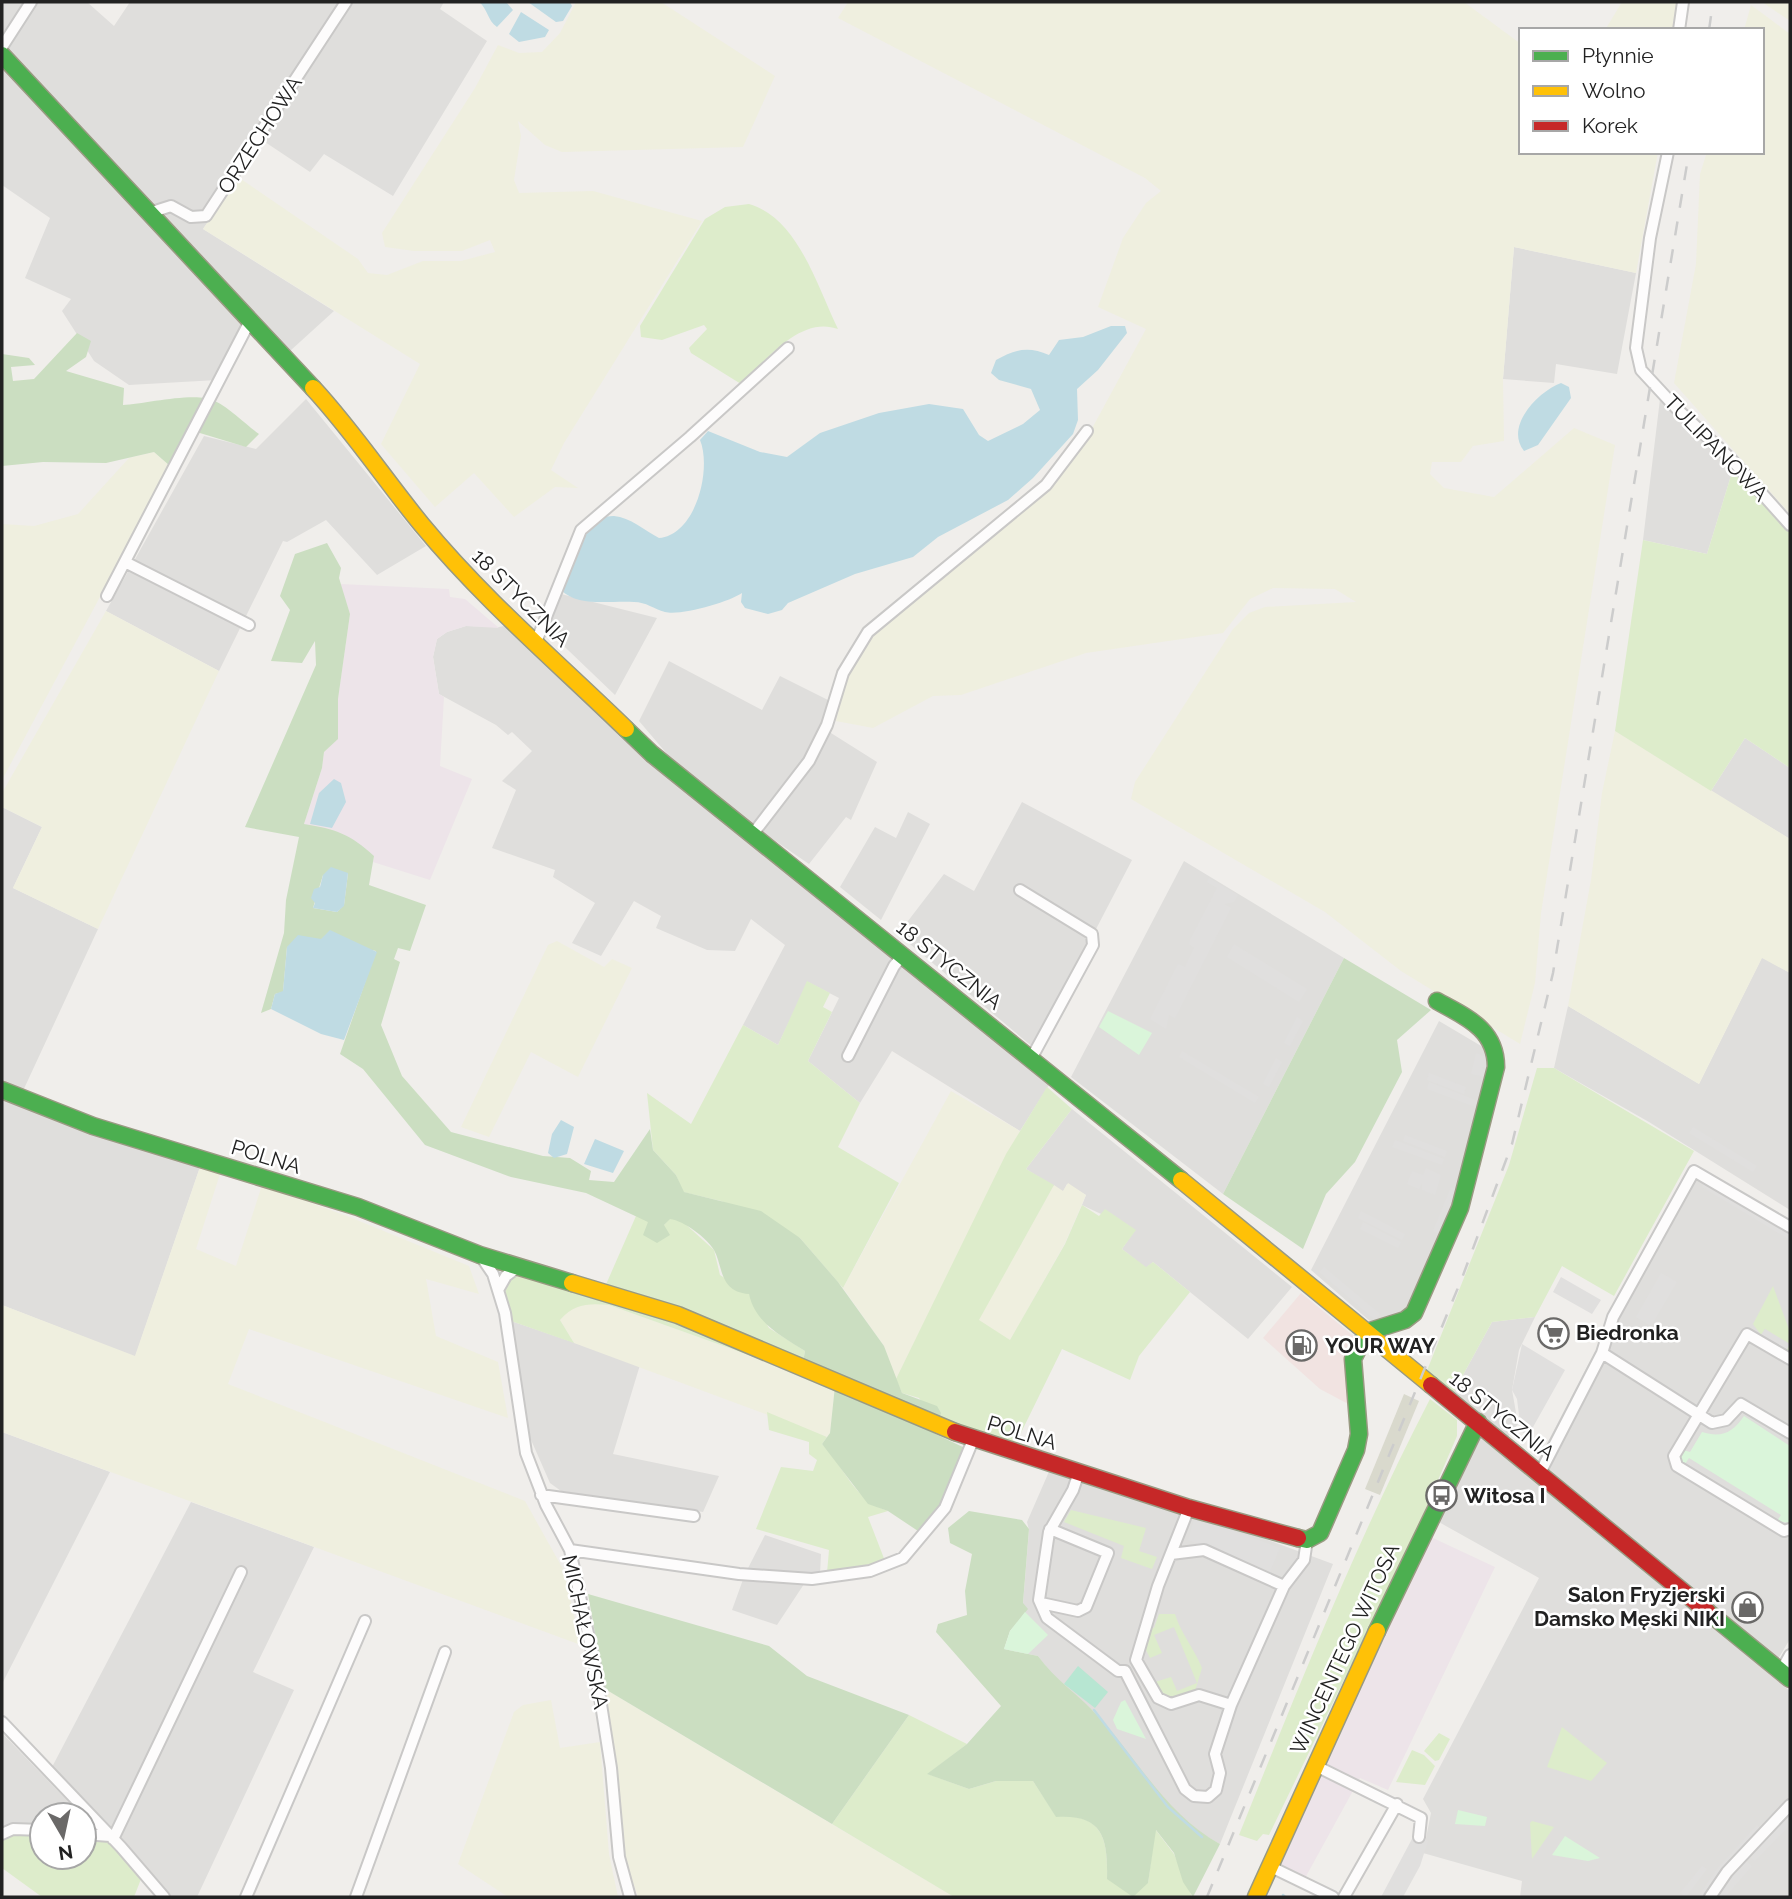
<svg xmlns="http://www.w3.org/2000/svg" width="1792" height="1899" viewBox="0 0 1792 1899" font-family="Raleway,sans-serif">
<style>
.residential{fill:#dfdedc}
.commercial{fill:#f1e3e1}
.industrial{fill:#ede4e9}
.construction{fill:#d9d9cd}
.farmland{fill:#efefdf}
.grass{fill:#ddeccb}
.forest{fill:#cbdec1;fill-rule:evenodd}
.park{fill:#daf5da}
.pitch{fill:#b7e6d2}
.parking{fill:#e0dfde}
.water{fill:#bfdbe3}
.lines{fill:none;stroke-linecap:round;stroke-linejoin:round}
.stream{stroke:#bfdbe3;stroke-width:2.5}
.street-casing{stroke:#c9c8c7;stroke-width:14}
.fast-casing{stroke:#999a82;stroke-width:19}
.slow-casing{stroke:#999a82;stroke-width:19}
.jam-casing{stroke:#999a82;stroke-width:19}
.street{stroke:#fdfcfc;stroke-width:10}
.fast{stroke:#4caf50;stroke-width:16}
.slow{stroke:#ffc107;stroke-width:16}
.jam{stroke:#c62828;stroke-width:16}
.rail{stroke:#ccc;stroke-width:2.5;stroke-dasharray:14 14;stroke-linecap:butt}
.labels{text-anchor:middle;stroke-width:5;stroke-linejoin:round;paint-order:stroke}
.street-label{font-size:21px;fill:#222;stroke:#fff}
.poi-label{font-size:21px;font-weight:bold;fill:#222;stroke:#fff;text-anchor:start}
</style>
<rect width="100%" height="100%" fill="#f0eeeb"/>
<!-- residential -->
<path class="residential" d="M2,2H87L114,26L130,2H444L440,9L487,41L393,196L324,154L310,172L265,142L203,229L334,311L279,361L245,328L217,380L129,385L94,361L62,311L71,299L25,278L50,218L2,185Z
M1514,247L1636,273L1617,374L1556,364L1554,383L1503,379Z
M306,399L426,546L377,575L326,520L287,542L283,541L219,671L106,611L204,436L256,449Z
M1660,399L1733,469L1707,554L1643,540Z
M557,593L657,618L615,695L545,628Z
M513,624L604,715L1052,1080L1020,1131L892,1051L860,1103L808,1061L839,998L808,982L778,1045L743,1025L785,945L751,919L735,951L707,950L656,928L661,916L634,901L601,956L572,943L595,903L553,877L555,870L492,848L516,790L502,781L532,751L512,732L508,735L496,725L439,694L433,657L437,639L447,632L466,626L499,627Z
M669,661L762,710L780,676L832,702L823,728L877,762L851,820L846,817L809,864L755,827L668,755L639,721Z
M1745,738L1790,768V839L1711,791Z
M1022,802L1132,860L1034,1048L898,934L944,874L974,891Z
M2,807L42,827L13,888L98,929L22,1093L2,1085Z
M908,812L930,824L881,920L840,887L875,827L896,838Z
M1184,861L1344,958L1223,1194L1071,1077Z
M1762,957L1790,973V1210L1649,1122L1554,1068L1568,1006L1699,1084Z
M1439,1021L1488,1050L1491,1059L1458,1191L1408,1307L1392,1317L1371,1322L1311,1270Z
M2,1098L200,1167L135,1357L2,1305Z
M1072,1109L1292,1287L1248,1339L1153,1262L1146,1268L1122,1249L1135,1230L1082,1205L1086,1195L1067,1184L1063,1192L1026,1169Z
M1693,1164L1790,1221V1639L1769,1674L1790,1691V1897H1520L1522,1881L1423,1853L1431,1813L1423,1799L1539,1578L1437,1521L1480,1438L1530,1476Z
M1535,1317L1519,1350L1512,1390L1518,1424L1508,1437L1451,1397L1492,1322Z
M511,1321L640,1365L613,1454L719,1476L703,1512L561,1491L550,1483L528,1433Z
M2,1432L110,1472L2,1684Z
M1051,1467L1187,1510L1333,1564L1220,1844L1204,1835L1169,1806L1098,1715L1051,1674L1038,1656L1004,1649L1023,1604L1029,1530L1027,1522Z
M191,1502L314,1547L253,1672L294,1690L197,1897H169L51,1769Z
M765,1535L821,1554L820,1574L810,1575L777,1625L732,1610L745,1574Z
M2,1733L81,1815H42V1827L21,1824L2,1827Z"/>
<!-- commercial -->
<path class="commercial" d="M1301,1293L1356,1338L1352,1406L1320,1389L1263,1338Z"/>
<!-- industrial -->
<path class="industrial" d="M340,584L449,589L450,597L465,599L499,628L466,626L447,632L437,639L433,657L439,694L444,697L440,766L472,779L430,880L373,862L374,856L304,824L322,768L324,752L338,738V699L350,614Z
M1433,1538L1495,1567L1388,1790L1360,1778L1304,1880L1277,1866L1426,1540Z"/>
<!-- construction -->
<path class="construction" d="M1404,1394L1419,1401L1380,1495L1365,1489Z"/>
<!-- farmland -->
<path class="farmland" d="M576,2H661L775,76L743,147L562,152L545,145L518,121L521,136L514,180L519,193L593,191L702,221L564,443L551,470L578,488L555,487L514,517L474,473L435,507L381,444L420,364L203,229L238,177L358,259L368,273L387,275L423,261H461L495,252L490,240L462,251H414L385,247L382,233L475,88L498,45L519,53L542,52L560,33Z
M848,2H1464L1521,44V152H1658L1636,273L1514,247L1503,379L1504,441L1473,446L1461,462H1432L1430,474L1444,488L1494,497L1574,428L1615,445L1541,913L1535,983L1520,1044L1401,971L1325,912L1131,799L1135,782L1233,629L1249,613L1265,607L1356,602L1335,589L1273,588L1250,599L1223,633L1086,653L961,695L933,696L873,728L836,721L845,681L870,638L1083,445L1146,329L1098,307L1123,238L1146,203L1161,191L1145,178L838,18Z
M1622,2H1677L1674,30H1605Z
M1762,2H1790V21Z
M1751,5L1790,34V514L1674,383L1696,264L1700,174L1707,152H1762V30H1744Z
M154,452L170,466L2,780V524L34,526L78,514L129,458Z
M106,611L219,671L98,929L13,888L42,827L2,807V793Z
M1615,731L1790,839V973L1762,958L1699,1084L1568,1006L1591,880L1602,793Z
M557,941L604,967L612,959L632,968L578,1077L531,1052L489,1137L461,1127L548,945Z
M951,1091L1020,1131L896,1379L884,1346L843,1288Z
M200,1167L220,1174L196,1249L236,1266L262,1185L352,1218L469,1266L479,1294L426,1279L436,1336L498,1362L508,1418L249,1329L228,1384L525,1501L563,1569L581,1645L2,1432V1305L135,1356Z
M1068,1183L1086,1195L1065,1243L1010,1341L978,1320L1054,1185L1063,1191Z
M588,1303L609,1305L835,1386L830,1433L827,1437L574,1343L560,1320L568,1310Z
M605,1689L954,1897H638L625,1858Z
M551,1700L560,1748L600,1742L609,1854L618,1897H508L458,1864L514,1712L523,1705Z"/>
<!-- grass -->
<path class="grass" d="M749,204C798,218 817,286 838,329C800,315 766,361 741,384L691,353L689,348L707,329L704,325L662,340L641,337L640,326L705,219L725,207Z
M1733,469L1790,533V768L1745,738L1711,791L1615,731L1643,540L1707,554Z
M807,981L830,993L823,1007L832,1012L808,1061L860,1103L838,1147L899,1183L843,1288L800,1238L721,1201L683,1192L676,1175L653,1150L647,1093L691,1124L743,1025L778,1045Z
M1537,1068H1554L1694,1151L1614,1296L1562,1266L1535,1317L1492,1322L1451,1397L1426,1373L1509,1165Z
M1047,1087L1072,1109L1026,1169L1054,1185L979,1320L1010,1340L1065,1244L1082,1205L1099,1216L1105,1209L1136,1230L1122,1249L1146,1267L1153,1262L1190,1292L1139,1356L1130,1380L1062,1349L1015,1445L938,1422L919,1398L902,1393L896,1379L1006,1154Z
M636,1216L664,1225L670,1218L682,1221L714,1250L720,1275L749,1294L769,1328L805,1351L803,1362L604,1289Z
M522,1272L676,1319L835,1386L609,1305C588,1303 574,1304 560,1320L574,1343L511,1321L504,1294L512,1277Z
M1773,1286L1790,1332V1353L1786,1351L1789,1345L1765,1329L1761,1335L1753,1324Z
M1430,1399L1457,1420V1436L1416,1531L1269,1835L1263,1834L1257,1841L1239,1835C1298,1688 1357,1540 1430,1399Z
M767,1412L827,1437L822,1444C847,1470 852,1498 888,1511L868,1517L885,1561L827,1573L829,1550L756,1529L781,1467L813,1471L817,1460L809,1454V1442L769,1430Z
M1071,1510L1146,1528L1139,1551L1157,1557L1152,1569L1121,1558L1124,1546L1064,1522Z
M1159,1614H1175C1181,1634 1194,1648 1202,1668L1195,1691L1173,1701L1165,1699L1155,1682L1171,1677L1177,1691L1197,1683L1174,1627L1154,1635L1162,1653L1150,1658L1144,1646L1146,1626L1154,1628Z
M909,1715L967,1744L928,1774L969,1789L996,1781H1033L1056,1816C1103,1814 1108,1838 1107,1879L1148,1883L1155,1829L1174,1854L1192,1897H954L832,1824Z
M1562,1727L1607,1763L1591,1781L1547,1767Z
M1439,1733L1450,1739L1439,1760L1435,1761L1424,1751Z
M1412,1750L1424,1755L1435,1766L1425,1785L1396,1782Z
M1532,1821L1554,1827L1532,1859L1530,1823Z
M13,1833L42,1835V1857H84V1838L108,1840L141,1879L134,1897H42L2,1868V1840Z"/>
<!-- forest -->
<path class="forest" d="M77,333L91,341L86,357L66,371L124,388L123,405C145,404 196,391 215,401C231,409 245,424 259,434L246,447L190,430L170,466L154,452L106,463L43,462L2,466V354L29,358L35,365L11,367L13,381L34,379Z
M327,543L341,568L339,578L350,614L338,699V739L324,752L322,768L304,824C336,829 350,834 374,856L369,885L426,905L410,951L398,948L394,959L400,962L381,1025L402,1076L451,1132L543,1156L570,1158L591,1171L589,1180L614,1182L650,1129L653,1150L676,1175L684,1192L761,1211L800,1238L838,1282L884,1346L902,1393L937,1406L941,1413L938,1422L803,1362L805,1351C782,1336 755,1323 749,1294C719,1292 723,1266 714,1250C706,1237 684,1221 670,1219L664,1225L670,1235L657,1243L643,1235L648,1222L586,1193L511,1177L425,1145L363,1069L340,1054L376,951L321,939L287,947L283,992L275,994L271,1009L261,1013L284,933L286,900L299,837L245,827L316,665L315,641L302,663L271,661L290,610L280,596L295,554ZM348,873L344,905L337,912L313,908L323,875Z
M1344,958L1431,1010L1397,1040L1402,1072L1355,1162L1326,1194L1303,1249L1223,1194Z
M835,1386L967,1449L943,1507L921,1533L888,1511L868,1504L822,1444L830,1433Z
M969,1511L1022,1520L1029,1529L1023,1603L1028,1609L1010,1631L1004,1649L1038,1656C1055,1680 1079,1695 1099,1717C1139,1761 1166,1814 1220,1844L1193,1897L1183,1882L1174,1853L1156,1830L1148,1883L1133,1897L1107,1879C1108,1838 1103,1814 1056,1817L1033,1781H996L969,1789L927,1774L967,1744L1001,1706L936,1632L938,1624L967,1615L965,1591L972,1554L950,1543L948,1528Z
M588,1594L769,1646L807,1676L909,1715L832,1824L605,1689Z"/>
<!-- park -->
<path class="park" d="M1108,1011L1152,1033L1139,1055L1099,1027Z
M1744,1416L1790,1446L1788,1486L1790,1523L1777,1521L1781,1515L1689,1458L1685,1464L1679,1458L1683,1450L1690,1452L1702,1432C1721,1438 1733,1433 1744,1416Z
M1025,1612L1048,1635L1028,1654L1004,1649L1010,1631Z
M1125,1700L1146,1739L1117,1729L1113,1720L1121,1702Z
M1458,1810L1487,1817L1485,1826L1455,1824Z
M1565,1836L1600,1858L1588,1861L1552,1855Z"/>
<!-- pitch -->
<path class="pitch" d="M1078,1666L1108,1692L1095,1708L1064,1684Z"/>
<!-- parking -->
<path class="parking" d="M1209,878L1238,895L1234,902L1224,904L1231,908L1175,1018L1169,1015L1166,1029L1150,1019L1178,964L1185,967L1194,948L1189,944L1190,940L1217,888L1207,882Z
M1234,944L1307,989L1299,1002L1227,957Z
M1297,1017L1303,1021L1290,1046L1284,1043Z
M1182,1051L1259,1097L1255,1103L1179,1057Z
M1476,1053L1490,1058L1488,1068L1481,1067L1487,1071L1485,1077L1471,1074Z
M1276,1058L1282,1062L1269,1087L1263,1084Z
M1429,1073L1466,1087L1464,1094L1427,1080Z
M1429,1082L1478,1101L1475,1107L1427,1089Z
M1693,1127L1757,1166L1753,1172L1689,1133Z
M1405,1135L1447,1151L1445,1157L1403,1141Z
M1395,1140L1444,1159L1442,1165L1392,1147Z
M1426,1168L1441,1175L1435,1195L1422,1190V1183L1419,1189L1407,1184L1412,1171L1423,1175Z
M1705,1181L1790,1232V1240L1702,1187Z
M1451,1187L1458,1190L1439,1234L1433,1231Z
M1361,1211L1405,1234L1402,1240L1358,1218Z
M1363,1222L1401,1242L1398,1248L1360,1229Z
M1324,1267L1380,1314L1375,1320L1319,1272Z
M1661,1273L1677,1282L1651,1326L1636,1317Z
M1561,1277L1601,1300L1592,1314L1553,1292Z
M1765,1329L1790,1344L1786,1351L1761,1335Z
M1522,1344L1565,1370L1528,1436L1521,1431L1517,1399L1512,1390Z
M1195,1517L1280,1548L1270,1571L1188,1540Z
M1790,1814V1825L1755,1861L1749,1856Z
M1757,1825L1762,1830L1704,1897H1698L1716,1870Z
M1413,1837L1428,1841L1420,1866L1403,1897H1381Z
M1744,1859L1752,1866L1725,1897H1716Z
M1702,1866L1707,1869L1686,1897L1680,1893Z"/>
<!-- water -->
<path class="water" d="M479,2H506L513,10L497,27C487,20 488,9 479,2Z
M528,2H570L572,6L563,21L556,22Z
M521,12L549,30L545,37L519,42L509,34Z
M1111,326H1125L1127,333L1098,370L1077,389L1078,420L1073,434L1033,478L1008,500L938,537L913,557L855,574L788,603L782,610L768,614L745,608L741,602L742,593C729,602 681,616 665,612C654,609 646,602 634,602C612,600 579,608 561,590C571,568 582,515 614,516C630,517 645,531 659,538C696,535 712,469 700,440L708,431L760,452L787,457L820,433L879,413L929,404L963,409L979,435L988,441L1023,424L1040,410L1031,389L999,380L991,373L996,360C1015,349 1029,346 1049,355L1059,340L1083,337Z
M1561,383L1569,387L1571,398L1538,445L1524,451C1504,426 1539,391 1561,383Z
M334,779L341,783L346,802L332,828L310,824L319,793Z
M331,867L348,873L344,906L337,912L313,908L315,903L311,898L314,889L320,887L323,875Z
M330,930L377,952L344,1040L321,1034L271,1009L275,994L283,991L287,947L298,935L321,939Z
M561,1120L574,1127L567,1154L554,1158L548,1153L552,1134Z
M595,1139L624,1151L613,1173L584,1164Z"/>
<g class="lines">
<!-- stream -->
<path class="stream" d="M1094,1710L1168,1807L1202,1837
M1283,1895L1285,1897"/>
<defs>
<path id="street" d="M1679,30L1683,2
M2,47L31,2
M1668,152L1650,238L1636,348L1641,370L1678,410L1731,459L1790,525
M149,213L171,206L191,217L206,216L346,2
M125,562L249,625
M107,596L251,319
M536,642L581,530L690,437L788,348
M752,835L809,761L827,725L843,673L868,632L1046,485L1087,431
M1020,890L1092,934L1093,945L1031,1059
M848,1056L894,966L903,955
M480,1255L493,1274L505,1313L526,1453L546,1505L570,1550L595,1666L611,1768L619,1857L630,1897
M498,1290L506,1276L518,1267
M1602,1353L1712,1423L1726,1420L1741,1404L1790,1433
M1790,1359L1747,1334L1674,1456L1677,1466L1784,1531L1790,1529
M1079,1472L1073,1490L1049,1532L1039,1600L1047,1618L1118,1671H1125L1185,1789L1194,1796L1208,1797L1216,1790L1220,1773L1215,1754L1231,1705L1284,1586L1304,1560L1307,1540
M1540,1473L1602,1353L1613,1317L1694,1171L1790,1227
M541,1495L694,1516
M1189,1508L1158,1586L1136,1660L1158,1698L1171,1704L1199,1695L1231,1705
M570,1550L739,1574L812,1579L870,1571L903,1558L945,1508L973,1440
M1171,1554L1204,1550L1284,1586
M1041,1603L1078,1611L1086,1607L1108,1553L1050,1529
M1781,1671L1790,1655
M2,1722L121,1847L164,1897
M1314,1765L1421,1818L1419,1837
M2,1834L13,1829L42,1830
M84,1834L110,1836
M113,1839L241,1572
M1269,1866L1333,1897
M246,1897L365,1621
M356,1897L445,1652
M1344,1897L1397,1804
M1710,1897L1727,1872L1790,1805"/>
<path id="fast" d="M2,55L313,388
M626,729L652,754L1181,1180
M2,1090L93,1126L358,1207L480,1255L572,1283
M1298,1538L1307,1540L1320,1533L1356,1450L1359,1434L1353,1359L1367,1332L1405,1320L1414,1313L1460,1208L1496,1067C1496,1029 1466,1017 1437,1001
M1708,1612L1790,1679
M1377,1631L1478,1422"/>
<path id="slow" d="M313,388C353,431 385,480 422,525C483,599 558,663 626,729
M1181,1180L1431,1385
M572,1283L678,1315L955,1432
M1256,1897L1377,1631"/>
<path id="jam" d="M1431,1385L1708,1612
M955,1432L1189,1508L1298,1538"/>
</defs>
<!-- street casing -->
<use href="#street" class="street-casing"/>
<!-- fast casing -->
<use href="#fast" class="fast-casing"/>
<!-- slow casing -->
<use href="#slow" class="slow-casing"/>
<!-- jam casing -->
<use href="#jam" class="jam-casing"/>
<!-- street -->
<use href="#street" class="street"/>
<!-- fast -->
<use href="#fast" class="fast"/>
<!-- slow -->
<use href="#slow" class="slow"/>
<!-- jam -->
<use href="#jam" class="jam"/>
<!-- rail -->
<path class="rail" d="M1709,30L1713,2
M1207,1897L1462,1278L1512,1144L1553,973L1689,152"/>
</g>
<!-- icons -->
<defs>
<symbol id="supermarket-ring" viewBox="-11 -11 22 22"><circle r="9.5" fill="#fff" stroke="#6a6968" stroke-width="1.5"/><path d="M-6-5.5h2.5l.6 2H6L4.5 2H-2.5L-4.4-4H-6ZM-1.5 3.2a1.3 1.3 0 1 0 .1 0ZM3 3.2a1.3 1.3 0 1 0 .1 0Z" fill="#6a6968"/></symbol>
<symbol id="fuel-ring" viewBox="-11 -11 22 22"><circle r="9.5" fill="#fff" stroke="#6a6968" stroke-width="1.5"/><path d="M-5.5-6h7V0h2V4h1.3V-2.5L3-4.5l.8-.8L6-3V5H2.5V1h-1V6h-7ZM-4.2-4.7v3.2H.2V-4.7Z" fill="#6a6968"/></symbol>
<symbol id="bus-ring" viewBox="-11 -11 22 22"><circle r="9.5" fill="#fff" stroke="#6a6968" stroke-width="1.5"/><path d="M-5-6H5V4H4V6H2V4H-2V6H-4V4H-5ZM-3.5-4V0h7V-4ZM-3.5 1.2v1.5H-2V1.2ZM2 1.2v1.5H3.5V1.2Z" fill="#6a6968"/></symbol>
<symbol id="shop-ring" viewBox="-11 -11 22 22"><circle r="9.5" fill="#fff" stroke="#6a6968" stroke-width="1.5"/><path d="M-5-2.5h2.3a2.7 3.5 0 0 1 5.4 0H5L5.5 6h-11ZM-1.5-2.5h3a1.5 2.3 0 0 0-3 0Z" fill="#6a6968"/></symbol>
</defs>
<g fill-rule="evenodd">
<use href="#supermarket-ring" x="1536" y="1316" width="35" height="35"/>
<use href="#fuel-ring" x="1284" y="1328" width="35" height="35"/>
<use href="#bus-ring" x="1424" y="1478" width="35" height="35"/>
<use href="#shop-ring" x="1730" y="1590" width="35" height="35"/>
</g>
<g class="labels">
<!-- street labels -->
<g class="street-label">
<text transform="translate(260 135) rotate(-57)" y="7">ORZECHOWA</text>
<text transform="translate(1716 448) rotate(46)" y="7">TULIPANOWA</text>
<text transform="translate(521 598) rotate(45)" y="7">18 STYCZNIA</text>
<text transform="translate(949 965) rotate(39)" y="7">18 STYCZNIA</text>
<text transform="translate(266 1157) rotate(17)" y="7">POLNA</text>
<text transform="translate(1502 1416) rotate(39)" y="7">18 STYCZNIA</text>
<text transform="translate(1022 1433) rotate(17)" y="7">POLNA</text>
<text transform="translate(585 1632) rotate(78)" y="7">MICHAŁOWSKA</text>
<text transform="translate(1345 1649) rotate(-65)" y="7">WINCENTEGO WITOSA</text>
</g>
<!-- poi labels -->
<g class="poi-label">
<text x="1576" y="1340">Biedronka</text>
<text x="1325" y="1353">YOUR WAY</text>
<text x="1464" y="1503">Witosa I</text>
<text x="1725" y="1602" text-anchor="end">Salon Fryzjerski<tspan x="1725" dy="24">Damsko Męski NIKI</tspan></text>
</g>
</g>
<!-- border -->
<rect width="1792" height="1899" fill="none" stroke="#222222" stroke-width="7"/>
<!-- legend -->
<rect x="1519" y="28" width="245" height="126" fill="#ffffff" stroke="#a7a7a7" stroke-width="2"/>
<rect x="1533" y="51" width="35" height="10" fill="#4caf50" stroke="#a7a7a7" stroke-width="2"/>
<text x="1582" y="63" font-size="21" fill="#222222">Płynnie</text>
<rect x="1533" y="86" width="35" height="10" fill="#ffc107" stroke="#a7a7a7" stroke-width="2"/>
<text x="1582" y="98" font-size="21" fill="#222222">Wolno</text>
<rect x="1533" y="121" width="35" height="10" fill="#c62828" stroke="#a7a7a7" stroke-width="2"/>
<text x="1582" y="133" font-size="21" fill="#222222">Korek</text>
<!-- north arrow -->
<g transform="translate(63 1836) rotate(171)"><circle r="33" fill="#ffffff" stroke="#a7a7a7" stroke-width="2"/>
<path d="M0-5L12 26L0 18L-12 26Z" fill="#6a6968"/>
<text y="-10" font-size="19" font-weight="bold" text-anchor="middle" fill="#222222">N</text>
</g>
</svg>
